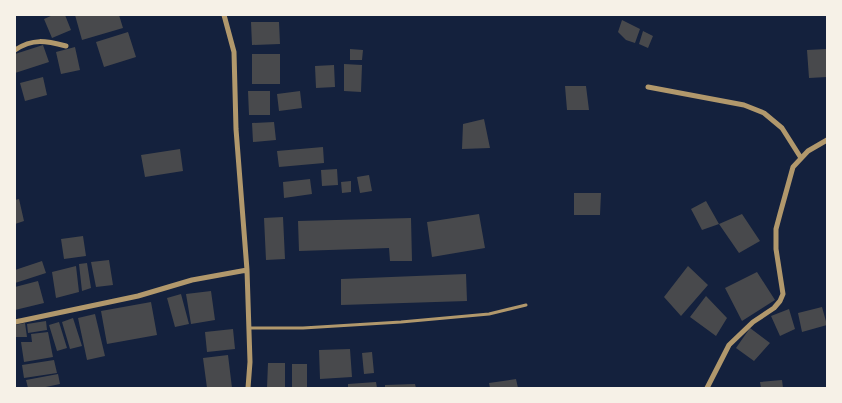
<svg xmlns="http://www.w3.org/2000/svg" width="842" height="403" viewBox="0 0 842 403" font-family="'Zilla Slab',serif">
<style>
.building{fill:#48494c}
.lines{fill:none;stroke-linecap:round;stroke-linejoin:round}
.service{stroke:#b1986c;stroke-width:3}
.minor{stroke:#b1986c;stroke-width:5}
</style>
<rect width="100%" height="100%" fill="#14213d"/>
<!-- building -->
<path class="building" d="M53,15H65L71,30L52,38L44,19Z
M75,15H119L123,28L82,40Z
M622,20L640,29L635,43L626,40L618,32Z
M251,22H279L280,44L252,45Z
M643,31L653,36L648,48L639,44Z
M128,32L136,57L104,67L96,42Z
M43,45L49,62L15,73V54Z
M75,47L80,70L61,74L56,52Z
M350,49L363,50L362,60H350Z
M827,49V77L809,78L807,50Z
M252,54H280V84H252Z
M344,64L362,65L361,92L344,91Z
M334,65L335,87L316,88L315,66Z
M43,77L47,95L25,101L20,83Z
M565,86H586L589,110H567Z
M248,91H270V115H249Z
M300,91L302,108L279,111L277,94Z
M484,119L490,148L462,149L463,124Z
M274,122L276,140L253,142L252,123Z
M323,147L324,163L279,167L277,151Z
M180,149L183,171L145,177L141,155Z
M337,169L338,185L322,186L321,170Z
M369,175L372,191L360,193L357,177Z
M310,179L312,194L284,198L283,182Z
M351,181V192L342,193L341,182Z
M574,193H601L600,215H574Z
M19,199L24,221L15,224V200Z
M706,201L719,224L702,230L691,209Z
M479,214L485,248L432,257L427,222Z
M742,214L760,241L739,253L719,224Z
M283,217L285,259L266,260L264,218Z
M411,218L412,261H390L389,248L299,251L298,221Z
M83,236L86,256L64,259L61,239Z
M109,260L113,285L96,287L91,262Z
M42,261L46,273L15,283V270Z
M87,263L91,288L82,291L79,264Z
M76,266L79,292L56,298L52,272Z
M688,266L708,285L681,316L664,297Z
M757,272L775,300L742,321L725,288Z
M466,274L467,301L341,305V279Z
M38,281L44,303L15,310V287Z
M211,291L215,320L191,324L186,294Z
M181,294L189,324L175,327L167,298Z
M706,296L727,318L716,336L690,317Z
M151,302L157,335L107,344L101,311Z
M822,307L827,325L802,332L798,313Z
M789,309L795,329L780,336L771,316Z
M95,314L105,356L87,360L78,318Z
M73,318L82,346L70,349L62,322Z
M46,321L47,330L28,333L27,324Z
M59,322L67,348L57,351L49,325Z
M25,323L27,337H16L15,325Z
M750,328L770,343L754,361L736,348Z
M233,329L235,349L207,352L205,332Z
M48,332L53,357L24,362L21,342H32L31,334Z
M350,349L352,377L320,379L319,350Z
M372,352L374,373L364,374L362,353Z
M228,355L232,388H207L203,358Z
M54,360L57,373L24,378L22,365Z
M268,363H285V388H267Z
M292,364H307V388H292Z
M58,374L60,384L41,388H28L26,380Z
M516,379L518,388H490L489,383Z
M782,380L783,388H761L760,382Z
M376,382L377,388H348V384Z
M415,384L416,388H385V385Z"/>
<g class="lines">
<!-- service -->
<path class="service" d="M249,328H303L401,322L489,314L526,305"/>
<!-- minor -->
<path class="minor" d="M224,15L234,52L236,129L247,270L250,362L248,388
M15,50C33,38 46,41 66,46
M648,87L744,105L764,113L782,128L801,158
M15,322L138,296L192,280L247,270
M707,388L729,345L753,322L774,308L780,301L783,294L776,249V229L780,214L793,167L808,151L827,140"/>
</g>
<!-- border -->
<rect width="842" height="403" fill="none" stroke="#f6f1e7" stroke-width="32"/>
</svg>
